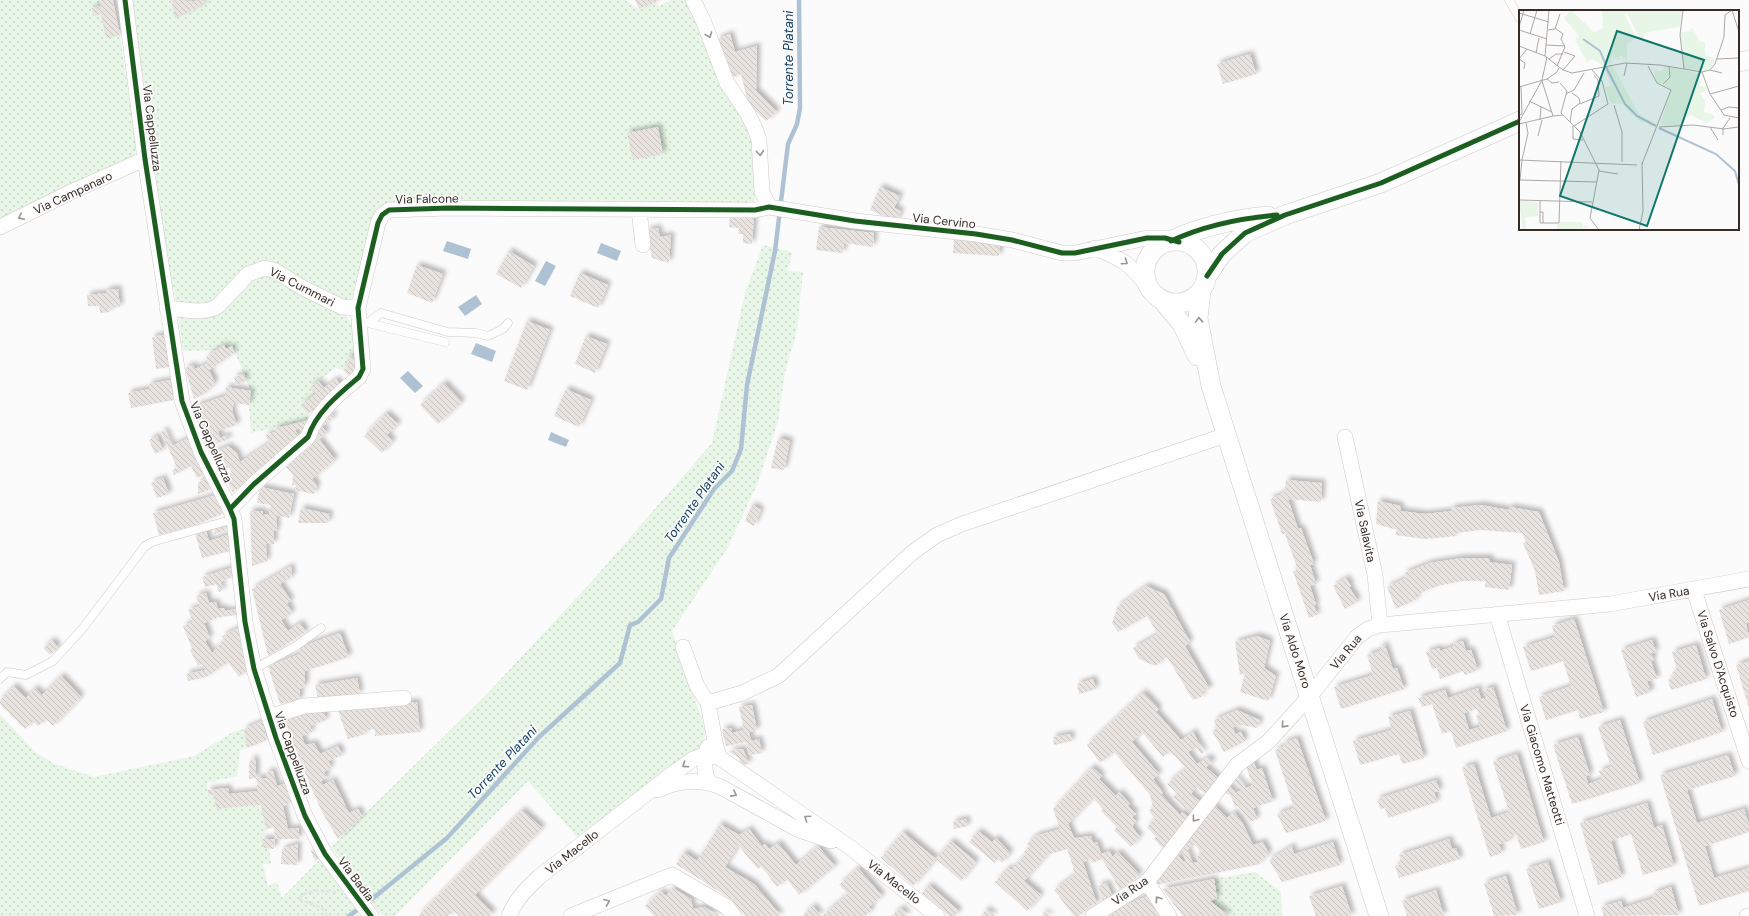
<svg xmlns="http://www.w3.org/2000/svg" width="1749" height="916" viewBox="0 0 1749 916" font-family="'DM Sans',sans-serif">
<style>
.grass{fill:url(#grass-dots)}
.water{fill:#afc2d4}
.lines{fill:none;stroke-linecap:round;stroke-linejoin:round}
.stream{stroke:#afc2d4;stroke-width:4.5}
.building{fill:url(#building-back-hatch);fill-rule:evenodd;filter:url(#shadow)}
.service-casing{stroke:#cfcac6;stroke-width:9}
.minor-casing{stroke:#cfcac6;stroke-width:16}
.tertiary-casing{stroke:#cfcac6;stroke-width:20}
.path{stroke:#e4e4e4;stroke-width:2.5;stroke-dasharray:4 2;stroke-linecap:butt}
.service{stroke:#fefefe;stroke-width:8}
.minor{stroke:#fefefe;stroke-width:15}
.tertiary{stroke:#fefefe;stroke-width:19}
.cycleway-casing{stroke:#fbfbfb;stroke-width:8}
.cycleway{stroke:#1b5e20;stroke-width:5}
.oneway{stroke:#9a9591}
.labels{text-anchor:middle;stroke-width:3.5;stroke-linejoin:round;paint-order:stroke}
.street-label{font-size:12px;fill:#372c24;stroke:#fbfbfb}
.water-label{font-size:13px;font-style:italic;fill:#144064;stroke:#fbfbfb}
.inset-river{fill:none;stroke:#afc2d4;stroke-width:2}
.inset-road{fill:none;stroke:#ada8a5;stroke-width:1}
.view{fill:#0f766e;fill-opacity:0.15;stroke:#0f766e;stroke-width:2}
.inset-edge{fill:none;stroke:#372c24;stroke-width:2}
</style>
<defs>
<pattern id="grass-dots" width="8" height="8" patternUnits="userSpaceOnUse"><rect width="8" height="8" fill="#e7f6e7"/><path d="M2 2h.1M6 6h.1" fill="none" stroke="#c7d3c6" stroke-width="1.8" stroke-linecap="round"/></pattern>
<pattern id="building-back-hatch" width="6" height="6" patternUnits="userSpaceOnUse"><rect width="6" height="6" fill="#e8e3df"/><path d="M-1 5l2 2M0 0l6 6M5-1l2 2" fill="none" stroke="#c8c3bf"/></pattern>
<filter id="shadow"><feDropShadow dx="3.5" dy="-3.5" stdDeviation="2" flood-color="#0004"/></filter>
</defs>
<rect width="100%" height="100%" fill="#fbfbfb"/>
<!-- grass -->
<path class="grass" d="M0,0H113L120,35L138,158L0,222Z
M130,0H171L175,17L196,9L206,0H625L639,9L656,2L659,6L671,0H688L745,120L756,152L754,206L454,203L451,199H445L443,203L387,205L377,208L351,300L345,301L306,285L271,261L248,268L212,301L179,305L176,301L168,263Z
M763,245L792,252L788,271L803,272L797,330L785,373L778,421L756,487L728,547L672,631L706,732L702,745L692,754L577,837L528,781L395,916H382L331,847L485,696L593,580L712,443L745,293Z
M260,275L270,276L347,316L352,326L359,366L350,355L347,358L350,364L343,370L335,368L310,387L315,394L308,414L309,420L251,433L249,405L251,391L232,346L226,349L224,345L216,350L183,351L178,315L213,317L220,313L248,279Z
M0,714L36,753L55,764L94,777L194,756L233,732L244,729L247,748L240,750L237,776L207,783L208,796L214,795L216,809L261,805L266,830L261,839L264,848H269L271,864H263L268,886L277,882L282,898L320,859L360,916H0Z
M1255,872L1281,892L1282,916H1229L1210,901L1217,898L1214,879Z"/>
<!-- water -->
<path class="water" d="M447,241L471,249L468,259L443,251Z
M601,243L621,251L617,261L597,253Z
M546,261L556,266L545,286L535,281Z
M476,295L482,304L465,316L458,307Z
M476,343L496,351L492,362L471,354Z
M408,371L423,386L415,393L400,378Z
M551,432L569,440L566,447L548,440Z"/>
<g class="lines">
<!-- stream -->
<path class="stream" d="M372,899L447,838L539,737L620,663L630,625L638,622L661,599L669,558L714,489L732,471L741,449L747,385L775,251L788,144L797,124L800,108L799,0
M349,916L357,910"/>
</g>
<!-- building -->
<path class="building" d="M100,0H113L120,35L106,38L101,14L93,16L92,8L101,6Z
M171,0L193,1L206,0L196,9L175,18Z
M635,0H656V2L639,9Z
M730,34L735,52L757,46L756,91L777,112L766,121L743,100L747,98L741,74L731,78L717,39Z
M1250,54L1256,74L1223,84L1217,64Z
M658,127L663,154L633,160L627,133Z
M880,187L900,196L894,208L901,211L896,222L870,210Z
M730,215L754,217L752,244L743,243V234H738L739,228L729,227Z
M819,227L874,233L873,247L844,243L843,253L816,250Z
M658,228L660,237L671,235L669,263L652,258L647,230Z
M954,240L1000,243L999,256L953,253Z
M509,251L534,266L521,288L496,274Z
M417,265L443,274L432,303L407,293Z
M580,273L608,285L598,308L570,296Z
M118,289L120,307L109,308L110,312L100,313L99,306H88L87,295L107,293L106,290Z
M527,321L550,330L527,390L504,381Z
M164,335L169,367L156,369L152,337Z
M586,336L607,344L595,373L575,364Z
M224,345L226,349L232,346L234,353L209,370L215,383L205,393L194,399L185,368L193,365L195,369L208,363L206,357Z
M350,355L359,366L350,377L343,370L350,364L347,358Z
M244,374L246,381L236,385L234,377Z
M336,379L343,388L308,414L301,405L315,394L310,387L318,381L324,388Z
M170,380L174,400L131,408L128,393L150,389L149,384Z
M444,383L462,402L438,424L420,405Z
M226,387L251,391L249,405L234,403L232,411L237,425L218,431L220,438L227,435L229,439L210,446L196,406L225,396Z
M566,389L591,400L579,427L554,416Z
M331,413L334,417L322,427L327,432L319,439L312,430Z
M386,413L398,424L387,435L393,441L382,453L364,436Z
M309,420L303,432L300,428L295,430L299,437L247,482L233,492L226,479L233,475L229,467L222,470L212,453L228,446L237,453L240,462L269,443L265,435L276,432L274,429Z
M165,430L172,446L189,438L207,473L197,478L191,466L174,475L172,470L177,468L161,432Z
M157,436L163,450L155,454L149,440Z
M778,438L790,441L784,470L771,468Z
M319,439L335,460L312,479L317,485L314,494L295,490L296,485H292L293,475L286,467Z
M210,476L224,513L196,525L159,535L153,513L216,495L213,488L198,494V483Z
M163,478L169,494L157,498L151,483Z
M1286,480L1322,483L1321,502L1288,499L1298,529L1301,528L1314,564L1310,565L1316,584L1310,586L1316,604L1314,605L1317,615L1309,618L1293,571L1298,570L1285,534H1282L1270,499L1280,495L1285,490Z
M260,487L294,494L289,518L276,515L277,531H274V544H266L267,561L252,566L250,511H263V515L269,514L271,505L257,503Z
M1378,501L1401,506L1400,511L1425,514L1452,511L1451,508L1481,505L1509,510L1510,507L1539,512L1559,562L1564,591L1539,595L1535,571L1523,543L1526,542L1522,533L1481,530L1456,533V536L1425,539L1395,535L1397,530L1376,524Z
M752,505L761,510L754,526L745,521Z
M301,508L330,514L328,523H298Z
M224,525L226,530L215,534L214,529Z
M206,530L209,541L227,535L230,551L202,558L195,533Z
M1462,558H1490V562L1512,565L1509,590L1485,587L1486,581H1462L1437,586L1415,595L1417,599L1396,609L1387,587L1406,578L1404,573L1430,563Z
M291,566L292,577L280,584L291,601L287,603L292,613L281,620L288,631L300,623L306,632L268,656L252,589Z
M231,568L232,577L220,582L223,590L219,592L216,584L205,587L202,577Z
M1346,578L1351,586L1349,587L1358,601L1345,609L1333,586Z
M1146,586L1164,594L1190,642L1185,646L1210,689L1201,692L1203,696L1193,700L1167,657L1155,666L1139,659L1133,648L1158,634L1147,616L1118,632L1112,623L1118,606Z
M206,593L209,603L216,602L218,609L224,608L225,611L237,609L238,615L219,617L204,623L210,638L205,641L212,653L225,639L222,636L240,627L249,669L239,677L228,662L206,677L188,681L186,674L206,670L202,664L198,666L190,650L192,648L183,626L193,622L188,610L200,606L196,596Z
M1749,600V622L1746,623L1749,637L1729,644L1719,610Z
M1574,619L1604,712L1580,719L1578,710L1546,720L1539,697L1571,686L1563,661L1531,671L1523,647L1555,637L1552,626Z
M340,633L349,657L305,671V686L300,689V700L280,704L268,666L300,654V647Z
M1257,636L1270,641L1264,668L1276,676L1268,701L1240,692L1245,673L1240,675L1235,642Z
M52,640L58,648L50,655L43,648Z
M1652,640L1656,652L1651,653L1654,660L1651,661L1657,679L1647,681L1651,692L1636,697L1621,650Z
M1463,641L1466,651L1471,650L1478,670L1465,675L1463,671L1440,679L1437,668L1432,669L1426,652L1439,648L1440,651L1454,646L1453,644Z
M1385,645L1393,669L1397,668L1404,689L1341,709L1334,687L1373,675L1367,655L1381,651L1379,647Z
M1696,645L1706,679L1671,690L1668,680L1674,678L1672,672L1677,671L1672,652Z
M1749,661V708L1736,665Z
M61,676L81,697L53,726L46,719L38,726L33,721L25,729L0,704V700L14,686L26,698L35,688L42,695Z
M357,678L360,694L318,699L315,685Z
M1093,679L1096,689L1079,694L1077,684Z
M1493,687L1507,731L1456,748L1451,731L1442,734L1432,704L1422,707L1418,698L1445,690L1448,698L1478,688L1481,699L1486,698L1483,690ZM1477,709L1479,715L1476,716L1480,727L1469,730L1464,713Z
M1143,692L1159,709L1156,712L1181,740L1193,732L1204,752L1201,754L1196,747L1188,752L1197,764L1208,757L1213,762L1206,767L1219,779L1207,795L1196,787L1191,794L1202,803L1192,814L1173,797L1177,793L1167,784L1186,768L1170,751L1163,757L1142,732L1132,742L1159,774L1153,779L1163,793L1161,794L1180,815L1182,812L1191,820L1164,850L1154,839L1156,837L1147,827L1155,819L1149,811L1153,807L1150,795L1114,752L1100,763L1087,745Z
M1712,699L1722,732L1653,755L1643,722Z
M417,702L420,732L375,736V729L364,730L365,734L348,739L337,708Z
M752,705L757,730L749,732L751,741L759,739L762,753L749,755L746,742L726,746L722,729L731,728L732,733L744,730L739,707Z
M323,708L326,720L310,726L312,732L302,736L305,745L314,743L320,754L338,746L342,755L322,764L329,762L331,768L324,772L327,778L321,781L323,785L333,780L349,813L358,809L362,816L338,839L322,812L310,785L284,719Z
M1237,710L1260,720L1257,728L1242,725L1233,727L1235,734L1241,732L1245,741L1224,752L1212,731L1217,728L1214,720Z
M1410,711L1424,758L1402,764L1399,754L1360,765L1353,741L1392,730L1388,717Z
M1620,720L1640,783L1572,804L1553,745L1578,737L1590,775L1586,776L1588,784L1602,779L1599,771L1611,767L1598,727Z
M262,721L267,740L247,748L244,729Z
M1070,734L1072,741L1054,745L1053,737Z
M1297,738L1326,821L1286,833L1277,814L1294,808L1275,750L1285,746L1283,743Z
M743,749L749,764L741,765L739,758L728,751Z
M1517,754L1544,842L1521,849L1516,834L1509,837L1510,841L1499,844L1502,853L1490,857L1462,768L1474,764L1491,818L1509,812L1493,762Z
M1728,755L1735,776L1687,790L1697,823L1744,809L1749,825V832L1705,846L1714,878L1749,868V891L1699,906L1660,775Z
M254,757L256,763V778L249,779V763Z
M1253,761L1257,770L1262,768L1273,801L1253,808L1257,819L1250,822L1238,806L1235,807L1231,796L1222,791L1229,785L1235,793L1242,790L1233,779L1235,776L1246,788L1253,785L1246,767Z
M1092,767L1102,776L1099,779L1116,796L1119,792L1130,804L1128,806L1136,814L1132,817L1136,821L1132,827L1140,837L1131,847L1114,830L1117,827L1101,811L1103,809L1093,798L1068,824L1074,838L1091,836L1093,843L1097,842L1101,854L1110,851L1112,857L1118,852L1140,875L1120,890L1102,859L1092,863L1091,859L1083,862L1097,904L1090,906L1079,916H1074L1054,890L1074,875L1073,866L1067,849L1047,855L1024,881L1041,895L1027,911L995,882L1008,868L1011,870L1026,854L1024,852L1030,846L1027,844L1035,836L1060,829L1053,809Z
M273,771L277,786L287,783L294,802L283,806L288,829L299,828V839H275L274,849L264,848L261,839H275L274,830L273,827L266,830L261,805L216,809L214,795L208,796V790L228,788L229,794L258,791L256,778H267L266,772Z
M1436,780L1440,791L1434,792L1437,802L1388,818L1385,808L1380,809L1377,799Z
M1647,803L1654,828L1662,825L1674,866L1643,875L1631,834L1611,841L1622,877L1598,885L1580,823Z
M1214,805L1227,818L1234,812L1242,822L1253,845L1263,842L1269,854L1259,862L1260,864L1156,885V881ZM1195,844L1202,855L1196,857L1198,862L1193,863L1187,850ZM1182,852L1186,861L1184,862L1178,856Z
M522,810L542,828L475,895L493,913L490,916H459L454,911L448,916H418Z
M966,819L968,826L954,829L953,822Z
M720,824L739,835L749,829L762,846L765,844L769,849L778,843L796,865L818,846L835,866L799,895L787,879L777,887L761,866L758,869L738,845L725,867L754,884L781,916H745L732,900L676,864L684,852L697,861Z
M978,831L992,842L996,838L1010,853L1002,863L998,859L995,863L969,842Z
M903,832L936,859L913,886L881,858Z
M1449,839L1452,849L1456,848L1460,859L1399,878L1395,866L1401,864L1399,855Z
M951,841L976,862L961,881L936,859Z
M1333,842L1340,865L1282,882L1269,860L1292,846L1294,854Z
M298,844L297,865L281,864L282,849Z
M314,849L319,859L315,861L311,851Z
M1548,862L1561,902L1539,909L1526,869Z
M858,868L882,896L869,907L872,910L865,916H822L848,894L839,885Z
M1506,876L1518,915L1494,916L1484,883Z
M1214,879L1217,898L1210,901L1229,916H1183L1162,889Z
M1107,883L1113,898L1103,901L1098,886Z
M929,885L959,911L955,916H949L922,893Z
M1342,886L1352,916H1316L1309,896Z
M1671,887L1679,915L1604,916L1601,907L1621,901L1623,908L1654,898L1653,893Z
M673,888L691,899L693,909L704,907L720,916H654L645,906L661,891L666,896Z
M1436,890L1444,916H1407L1402,901Z
M1148,896L1160,916H1104L1125,905Z
M813,906L821,916H802Z
M901,908L908,916H891Z
M987,909L995,916H981Z
M1043,912L1052,916H1042Z"/>
<g class="lines">
<defs>
<path id="service" d="M1509,0L1520,19
M368,323L381,313L448,332L476,333L488,336L503,329L508,323
M368,323L445,342
M254,669L296,646L321,628
M0,679L7,672L26,675L53,661L83,628L145,546L152,542L234,519"/>
<path id="minor" d="M125,0L145,159L182,401L201,452L230,509L234,519L245,622L254,669L276,738L305,816L325,854L371,916
M693,0L703,20L727,83L748,114L755,129L759,140L762,192L769,207
M639,210L643,245
M0,227L73,191L145,159
M1095,248C1121,258 1132,265 1149,288
M167,308C183,309 204,315 218,306L248,274L265,268L274,270L303,288L342,307L358,308
M1345,437L1375,575L1380,625
M230,509L254,484L308,437C316,412 340,393 359,377L363,369L358,308L378,223L382,215L389,210L449,208L755,210L769,207L855,221L976,234L1012,240L1062,253H1075L1147,238H1165L1179,242
M1694,590L1749,761
M1497,614L1587,916
M683,647L697,686L708,703L716,747L720,758
M708,703L742,693L778,676L913,552L937,535L962,524L1226,435
M269,717L304,706L404,698
M708,782C704,770 703,759 708,747
M658,790C680,780 697,779 719,786L799,830L831,841
M1147,882L1169,916
M509,916C516,899 526,889 539,877L672,774L695,758L704,755L720,758L781,800L851,848L937,916
M571,916L672,875L727,907L734,916
M1093,916L1147,882L1237,765L1268,742L1310,696L1357,637L1368,629L1380,625L1610,604L1749,579
M1747,916H1749"/>
<path id="tertiary" d="M1738,62L1749,60
M1170,241C1200,227 1236,219 1268,216
M1145 272a31 31 0 1 1 62 0a31 31 0 1 1-62 0Z
M1207,276L1222,254L1245,233L1285,215L1381,183L1520,121
M1201,291L1198,318L1211,386L1379,916
M1162,300L1182,324L1197,356"/>
</defs>
<!-- service casing -->
<use href="#service" class="service-casing"/>
<!-- minor casing -->
<use href="#minor" class="minor-casing"/>
<!-- tertiary casing -->
<use href="#tertiary" class="tertiary-casing"/>
<!-- path -->
<path class="path" d="M327,916L322,908L298,899C313,886 318,892 336,892"/>
<!-- service -->
<use href="#service" class="service"/>
<!-- minor -->
<use href="#minor" class="minor"/>
<!-- tertiary -->
<use href="#tertiary" class="tertiary"/>
<defs>
<path id="cycleway" d="M125,0L145,159L182,401L201,452L230,509L234,519L245,622L254,669L276,738L305,816L325,854L371,916
M1171,241C1203,226 1242,218 1277,215
M1207,276L1222,254L1245,233L1285,215L1381,183L1520,121
M230,509L254,484L308,437C316,412 340,393 359,377L363,369L358,308L378,223L382,215L389,210L449,208L755,210L769,207L855,221L976,234L1012,240L1062,253H1075L1147,238H1165L1179,242"/>
</defs>
<!-- cycleway casing -->
<use href="#cycleway" class="cycleway-casing"/>
<!-- cycleway -->
<use href="#cycleway" class="cycleway"/>
</g>
<!-- one-way arrows -->
<defs><path id="oneway-chevron" d="M-2-3.5L2.5 0L-2 3.5" fill="none" stroke-width="1.6" stroke-linecap="round" stroke-linejoin="round"/></defs>
<g class="oneway">
<use href="#oneway-chevron" transform="translate(709 35) rotate(70)"/>
<use href="#oneway-chevron" transform="translate(760 153) rotate(85)"/>
<use href="#oneway-chevron" transform="translate(21 217) rotate(153)"/>
<use href="#oneway-chevron" transform="translate(1125 262) rotate(35)"/>
<use href="#oneway-chevron" transform="translate(1199 320) rotate(-92)"/>
<use href="#oneway-chevron" transform="translate(1284 725) rotate(132)"/>
<use href="#oneway-chevron" transform="translate(685 765) rotate(146)"/>
<use href="#oneway-chevron" transform="translate(734 794) rotate(28)"/>
<use href="#oneway-chevron" transform="translate(807 818) rotate(-145)"/>
<use href="#oneway-chevron" transform="translate(1195 819) rotate(127)"/>
<use href="#oneway-chevron" transform="translate(1158 899) rotate(-124)"/>
<use href="#oneway-chevron" transform="translate(607 902) rotate(-22)"/>
</g>
<g class="labels">
<!-- street labels -->
<g class="street-label">
<text transform="translate(152 128) rotate(83)" y="4">Via Cappelluzza</text>
<text transform="translate(73 193) rotate(-25)" y="4">Via Campanaro</text>
<text transform="translate(427 199) rotate(-1)" y="4">Via Falcone</text>
<text transform="translate(944 221) rotate(6)" y="4">Via Cervino</text>
<text transform="translate(302 287) rotate(27)" y="4">Via Cummari</text>
<text transform="translate(211 442) rotate(66)" y="4">Via Cappelluzza</text>
<text transform="translate(1365 531) rotate(78)" y="4">Via Salavita</text>
<text transform="translate(1669 594) rotate(-10)" y="4">Via Rua</text>
<text transform="translate(1295 651) rotate(72)" y="4">Via Aldo Moro</text>
<text transform="translate(1346 652) rotate(-50)" y="4">Via Rua</text>
<text transform="translate(1718 664) rotate(72)" y="4">Via Salvo D'Acquisto</text>
<text transform="translate(293 753) rotate(70)" y="4">Via Cappelluzza</text>
<text transform="translate(1542 765) rotate(73)" y="4">Via Giacomo Matteotti</text>
<text transform="translate(572 852) rotate(-38)" y="4">Via Macello</text>
<text transform="translate(356 879) rotate(53)" y="4">Via Badia</text>
<text transform="translate(894 882) rotate(38)" y="4">Via Macello</text>
<text transform="translate(1130 891) rotate(-35)" y="4">Via Rua</text>
</g>
<!-- water labels -->
<g class="water-label">
<text transform="translate(788 58) rotate(-90)" y="5">Torrente Platani</text>
<text transform="translate(694 502) rotate(-55)" y="5">Torrente Platani</text>
<text transform="translate(502 762) rotate(-47)" y="5">Torrente Platani</text>
</g>
</g>
<!-- overview -->
<g transform="translate(1519 10)">
<rect width="220" height="220" fill="#fbfbfb"/>
<path d="M52,0L75,22L84,18L83,0H163L161,17L130,22L125,24V28L121,29L108,3L105,4L117,27L108,34V50L101,45L100,49L92,47L93,53L83,55L73,49L68,52L56,30L60,26L45,8ZM173,17L181,32H186V45L197,49L191,59L184,61L165,58L161,23L171,21ZM93,54L119,103L136,115L135,117L119,110L103,94L91,93L86,78L93,75L84,57ZM145,56L149,57L150,66L143,73H138L135,60L144,61ZM150,57L182,64L177,69L182,71L181,76H186L188,80L177,86L182,84L186,91L185,102L193,104L196,108L188,113L172,105L163,111V116L141,115L152,79L145,74L151,65ZM0,191L19,192V206L6,207L7,220H4ZM42,212H63L64,217L66,215L71,218L38,220V214Z" fill="#e7f6e7"/>
<path class="inset-river" d="M64,29L81,41L87,55M87,57L106,94L118,106L137,116M140,118L197,144L216,161L220,175"/>
<path class="inset-road" d="M164,0L161,25L165,59M213,0L220,22M0,3L30,12M0,17L5,0M36,18L44,24L42,29L46,37L38,56M0,20L28,29M29,20L36,19L41,4M11,24L18,0M27,35L46,36M0,36L26,46L44,60L53,63L106,53L141,55L183,62L191,60L196,54L205,27L206,5L213,0M17,43L20,28M26,46L30,0M0,49L6,53L5,59M0,49L8,39M30,49L37,44H44M198,49L220,48M44,60L56,46L45,42M191,60L203,63M183,62L191,84L205,105L220,108M105,66L108,53M28,69L33,73L40,72M23,71L34,106L44,105M41,73L48,81L42,103M144,74L151,67L150,56M0,77L28,69L38,62L40,58M47,84L55,80L65,63M191,84L220,76M10,91L33,102M61,94L80,86L79,70L75,65M95,95L103,122V152M202,100L210,97L220,98M42,103L55,116L89,94L83,71L73,60M0,105L3,104L2,76M21,110L22,97M0,112L23,70L28,47M51,112L53,99L61,93L60,88L53,83M0,114L34,106M54,116V129L64,130M55,116L61,122L80,160L71,208L80,220M140,117L174,115L205,119L219,117M191,117L199,130M204,125V118L211,108M19,126L23,110M0,150L118,155M123,154L152,80L138,73L129,56M80,161L99,164M0,170L78,172M1,170L3,150L9,123L7,113M0,190L73,192M21,191V213H40L42,151M21,202H24V213M120,220L124,201L123,153"/>
<path class="view" d="M98,21L185,50L128,216L41,186Z"/>
<rect width="220" height="220" class="inset-edge"/>
</g>
</svg>
